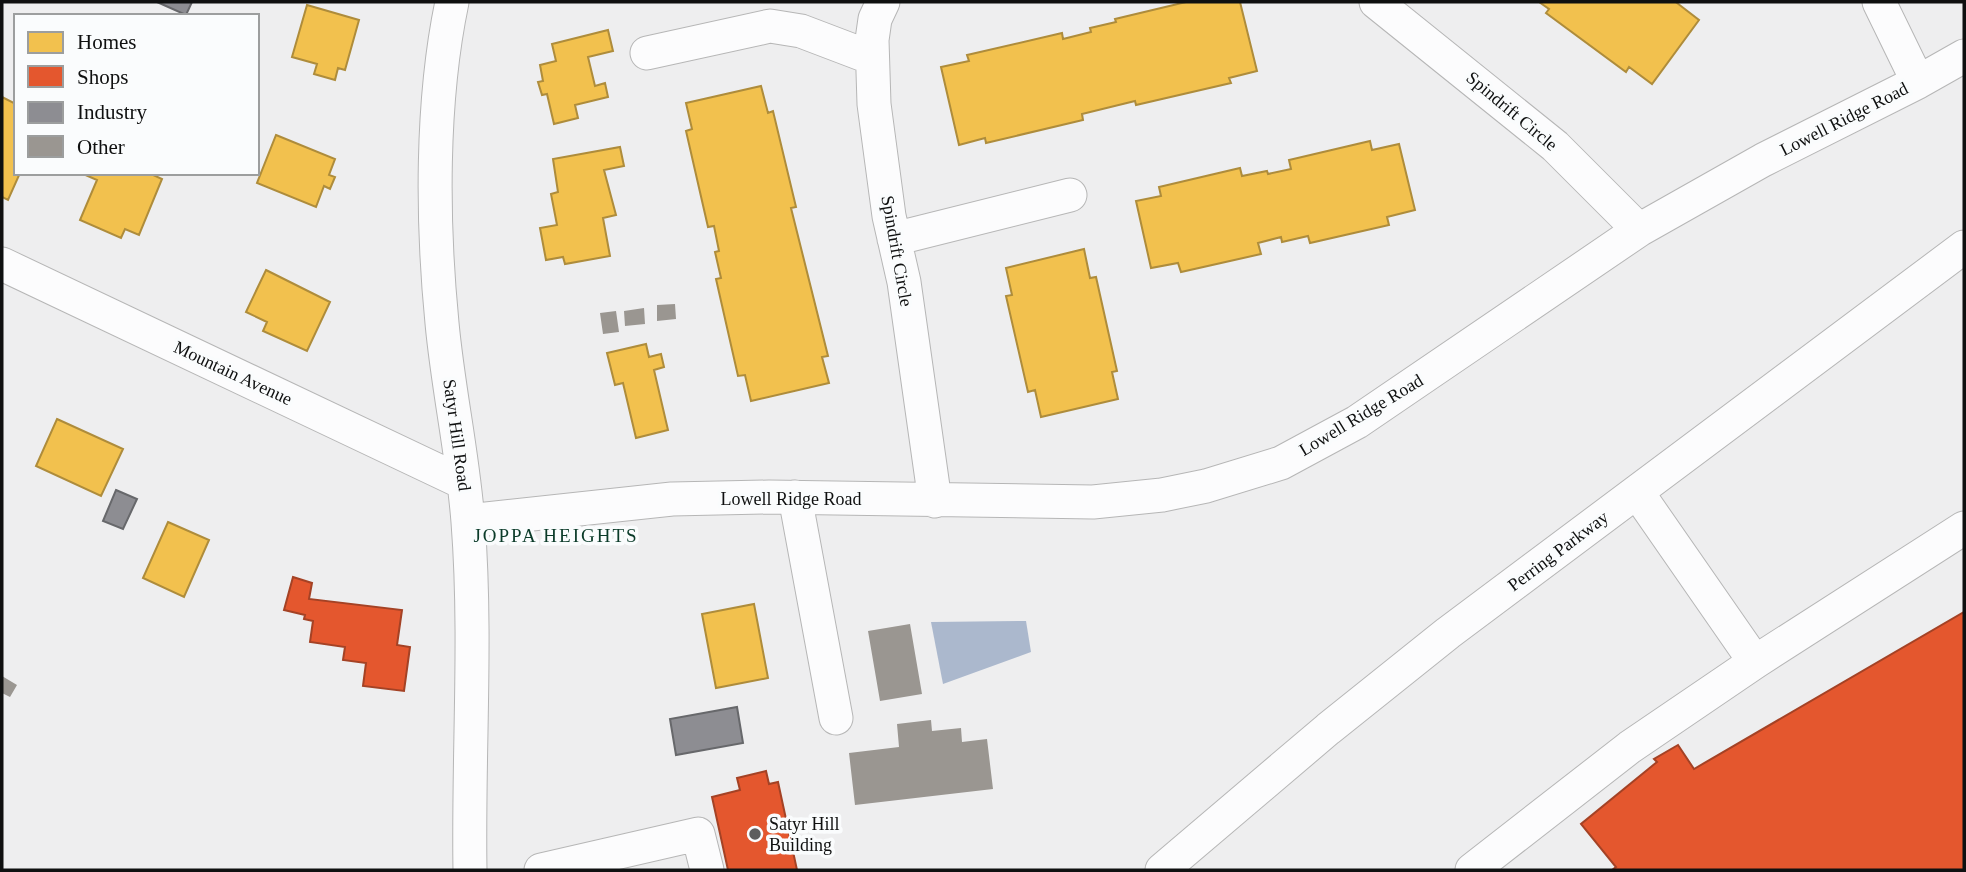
<svg xmlns="http://www.w3.org/2000/svg" width="1966" height="872" viewBox="0 0 1966 872" font-family="Georgia,serif">
<style>
.water{fill:#abb8cd}
.homes{fill:#f2c14e;stroke:#ae8c3b;stroke-width:2}
.shops{fill:#e4572e;stroke:#a44225;stroke-width:2}
.industry{fill:#8d8d92;stroke:#67686b;stroke-width:2}
.building{fill:#9a9691}
.lines{fill:none;stroke-linecap:round;stroke-linejoin:round}
.minor-casing{stroke:#b6b6b6;stroke-width:35}
.minor{stroke:#fcfcfd;stroke-width:33}
.poi-dot{fill:#5d5e5e;stroke:#fafcfd;stroke-width:2.5}
.labels{text-anchor:middle;stroke-width:7;stroke-linejoin:round;paint-order:stroke}
.street-label{font-size:18px;fill:#0f1010;stroke:#fafcfd}
.poi-label{font-size:18px;fill:#0f1010;stroke:#fafcfd;text-anchor:start}
.neighbourhood-label{font-size:19px;letter-spacing:2px;fill:#0b3b29;stroke:#fafcfd}
</style>
<rect width="100%" height="100%" fill="#eeeeef"/>
<!-- water -->
<path class="water" d="M1026,621L1031,652L943,684L931,622Z"/>
<!-- homes -->
<path class="homes" d="M1186,2H1240L1257,71L1229,78L1231,83L1136,105L1135,101L1082,114L1083,120L986,143L985,138L959,145L941,67L969,61L967,55L1062,33L1063,39L1091,32L1090,28L1116,22L1115,19Z
M1539,2H1679L1677,3L1699,20L1652,84L1629,67L1626,72L1546,13L1549,9Z
M307,5L359,20L345,70L338,68L335,80L314,74L317,64L292,57Z
M608,30L613,51L588,57L595,86L605,83L608,97L575,105L578,118L554,124L547,94L542,95L538,82L543,81L540,65L556,61L552,44Z
M761,86L768,113L773,111L796,207L791,208L828,356L822,357L829,383L751,401L745,375L738,376L716,279L721,278L715,252L719,251L714,226L708,227L686,131L692,129L686,103Z
M2,97L16,104V173H20L8,200L2,197Z
M276,135L335,159L329,175L335,177L330,189L324,186L316,207L257,183Z
M1370,141L1372,150L1399,144L1415,210L1387,217L1389,225L1310,243L1308,236L1282,242L1281,237L1258,243L1261,254L1181,272L1178,263L1151,268L1136,201L1161,196L1159,187L1240,168L1242,176L1267,171L1268,174L1291,169L1289,160Z
M620,147L624,166L604,170L616,215L603,218L610,256L565,264L563,257L546,260L540,228L557,225L551,194L558,192L553,159Z
M81,173H149L162,179L139,235L125,229L121,238L80,220L97,180Z
M1084,249L1090,278L1096,277L1117,371L1112,372L1118,399L1041,417L1035,390L1028,392L1006,296L1012,295L1006,268Z
M266,270L330,302L307,351L263,331L267,322L246,312Z
M646,344L649,357L661,354L664,367L654,370L668,430L636,438L623,383L615,385L607,353Z
M57,419L123,449L101,496L36,466Z
M168,522L209,540L184,597L143,578Z
M754,604L768,678L716,688L702,614Z"/>
<!-- shops -->
<path class="shops" d="M293,577L312,583L309,599L402,610L397,645L410,647L404,691L363,686L366,663L343,660L345,647L310,642L313,621L304,619L305,615L284,610Z
M1964,612V870H1612L1616,867L1581,824L1657,762L1654,759L1678,745L1694,769Z
M766,771L769,784L778,782L797,870H728L712,797L740,790L737,778Z"/>
<!-- industry -->
<path class="industry" d="M157,2H192L186,15Z
M116,490L137,499L123,529L103,521Z
M737,707L743,743L676,755L670,719Z"/>
<!-- building -->
<path class="building" d="M675,304L676,319L657,321V305Z
M644,308L645,324L625,326L624,311Z
M616,311L619,332L603,334L600,313Z
M910,624L922,694L880,701L868,631Z
M2,676L17,685L10,697L2,693Z
M931,720L932,731L961,728L962,742L987,739L993,789L855,805L849,753L899,747L897,724Z"/>
<g class="lines">
<defs>
<path id="minor" d="M452,2C431,102 432,221 442,323C448,389 463,455 468,522C477,638 468,754 470,870
M883,2L875,19L872,40L874,104L889,216L904,282L935,501
M1376,2L1555,146L1639,230
M1879,2L1918,82
M647,53L770,26L801,31L872,58
M894,239L1070,195
M2,264L464,483
M1637,492L1755,662
M795,497L836,718
M468,521L672,499L769,497L1093,502L1162,495L1206,486L1281,463L1357,422L1639,230L1763,160L1918,82L1964,56
M541,870L698,834L707,870
M1162,870L1328,729L1448,633L1964,247
M1472,870L1630,747L1755,662L1964,528"/>
</defs>
<!-- minor casing -->
<use href="#minor" class="minor-casing"/>
<!-- minor -->
<use href="#minor" class="minor"/>
</g>
<!-- markers -->
<circle class="poi-dot" cx="755" cy="834" r="7"/>
<g class="labels">
<!-- street labels -->
<g class="street-label">
<text transform="translate(1512 111) rotate(40)" y="6">Spindrift Circle</text>
<text transform="translate(1844 119) rotate(-27)" y="6">Lowell Ridge Road</text>
<text transform="translate(897 251) rotate(80)" y="6">Spindrift Circle</text>
<text transform="translate(233 373) rotate(25)" y="6">Mountain Avenue</text>
<text transform="translate(1361 415) rotate(-31)" y="6">Lowell Ridge Road</text>
<text transform="translate(457 435) rotate(82)" y="6">Satyr Hill Road</text>
<text x="791" y="505">Lowell Ridge Road</text>
<text transform="translate(1558 551) rotate(-37)" y="6">Perring Parkway</text>
</g>
<!-- poi labels -->
<g class="poi-label">
<text x="769" y="830">Satyr Hill<tspan x="769" dy="21">Building</tspan></text>
</g>
<!-- neighbourhood labels -->
<g class="neighbourhood-label">
<text x="556" y="542">JOPPA HEIGHTS</text>
</g>
</g>
<!-- border -->
<rect width="1966" height="872" fill="none" stroke="#0f1010" stroke-width="7"/>
<!-- legend -->
<rect x="14" y="14" width="245" height="161" fill="#fafcfd" stroke="#9c9e9e" stroke-width="2"/>
<rect x="28" y="32" width="35" height="21" fill="#f2c14e" stroke="#9c9e9e" stroke-width="2"/>
<text x="77" y="49" font-size="21" fill="#0f1010">Homes</text>
<rect x="28" y="66" width="35" height="21" fill="#e4572e" stroke="#9c9e9e" stroke-width="2"/>
<text x="77" y="84" font-size="21" fill="#0f1010">Shops</text>
<rect x="28" y="102" width="35" height="21" fill="#8d8d92" stroke="#9c9e9e" stroke-width="2"/>
<text x="77" y="119" font-size="21" fill="#0f1010">Industry</text>
<rect x="28" y="136" width="35" height="21" fill="#9a9691" stroke="#9c9e9e" stroke-width="2"/>
<text x="77" y="154" font-size="21" fill="#0f1010">Other</text>
</svg>
